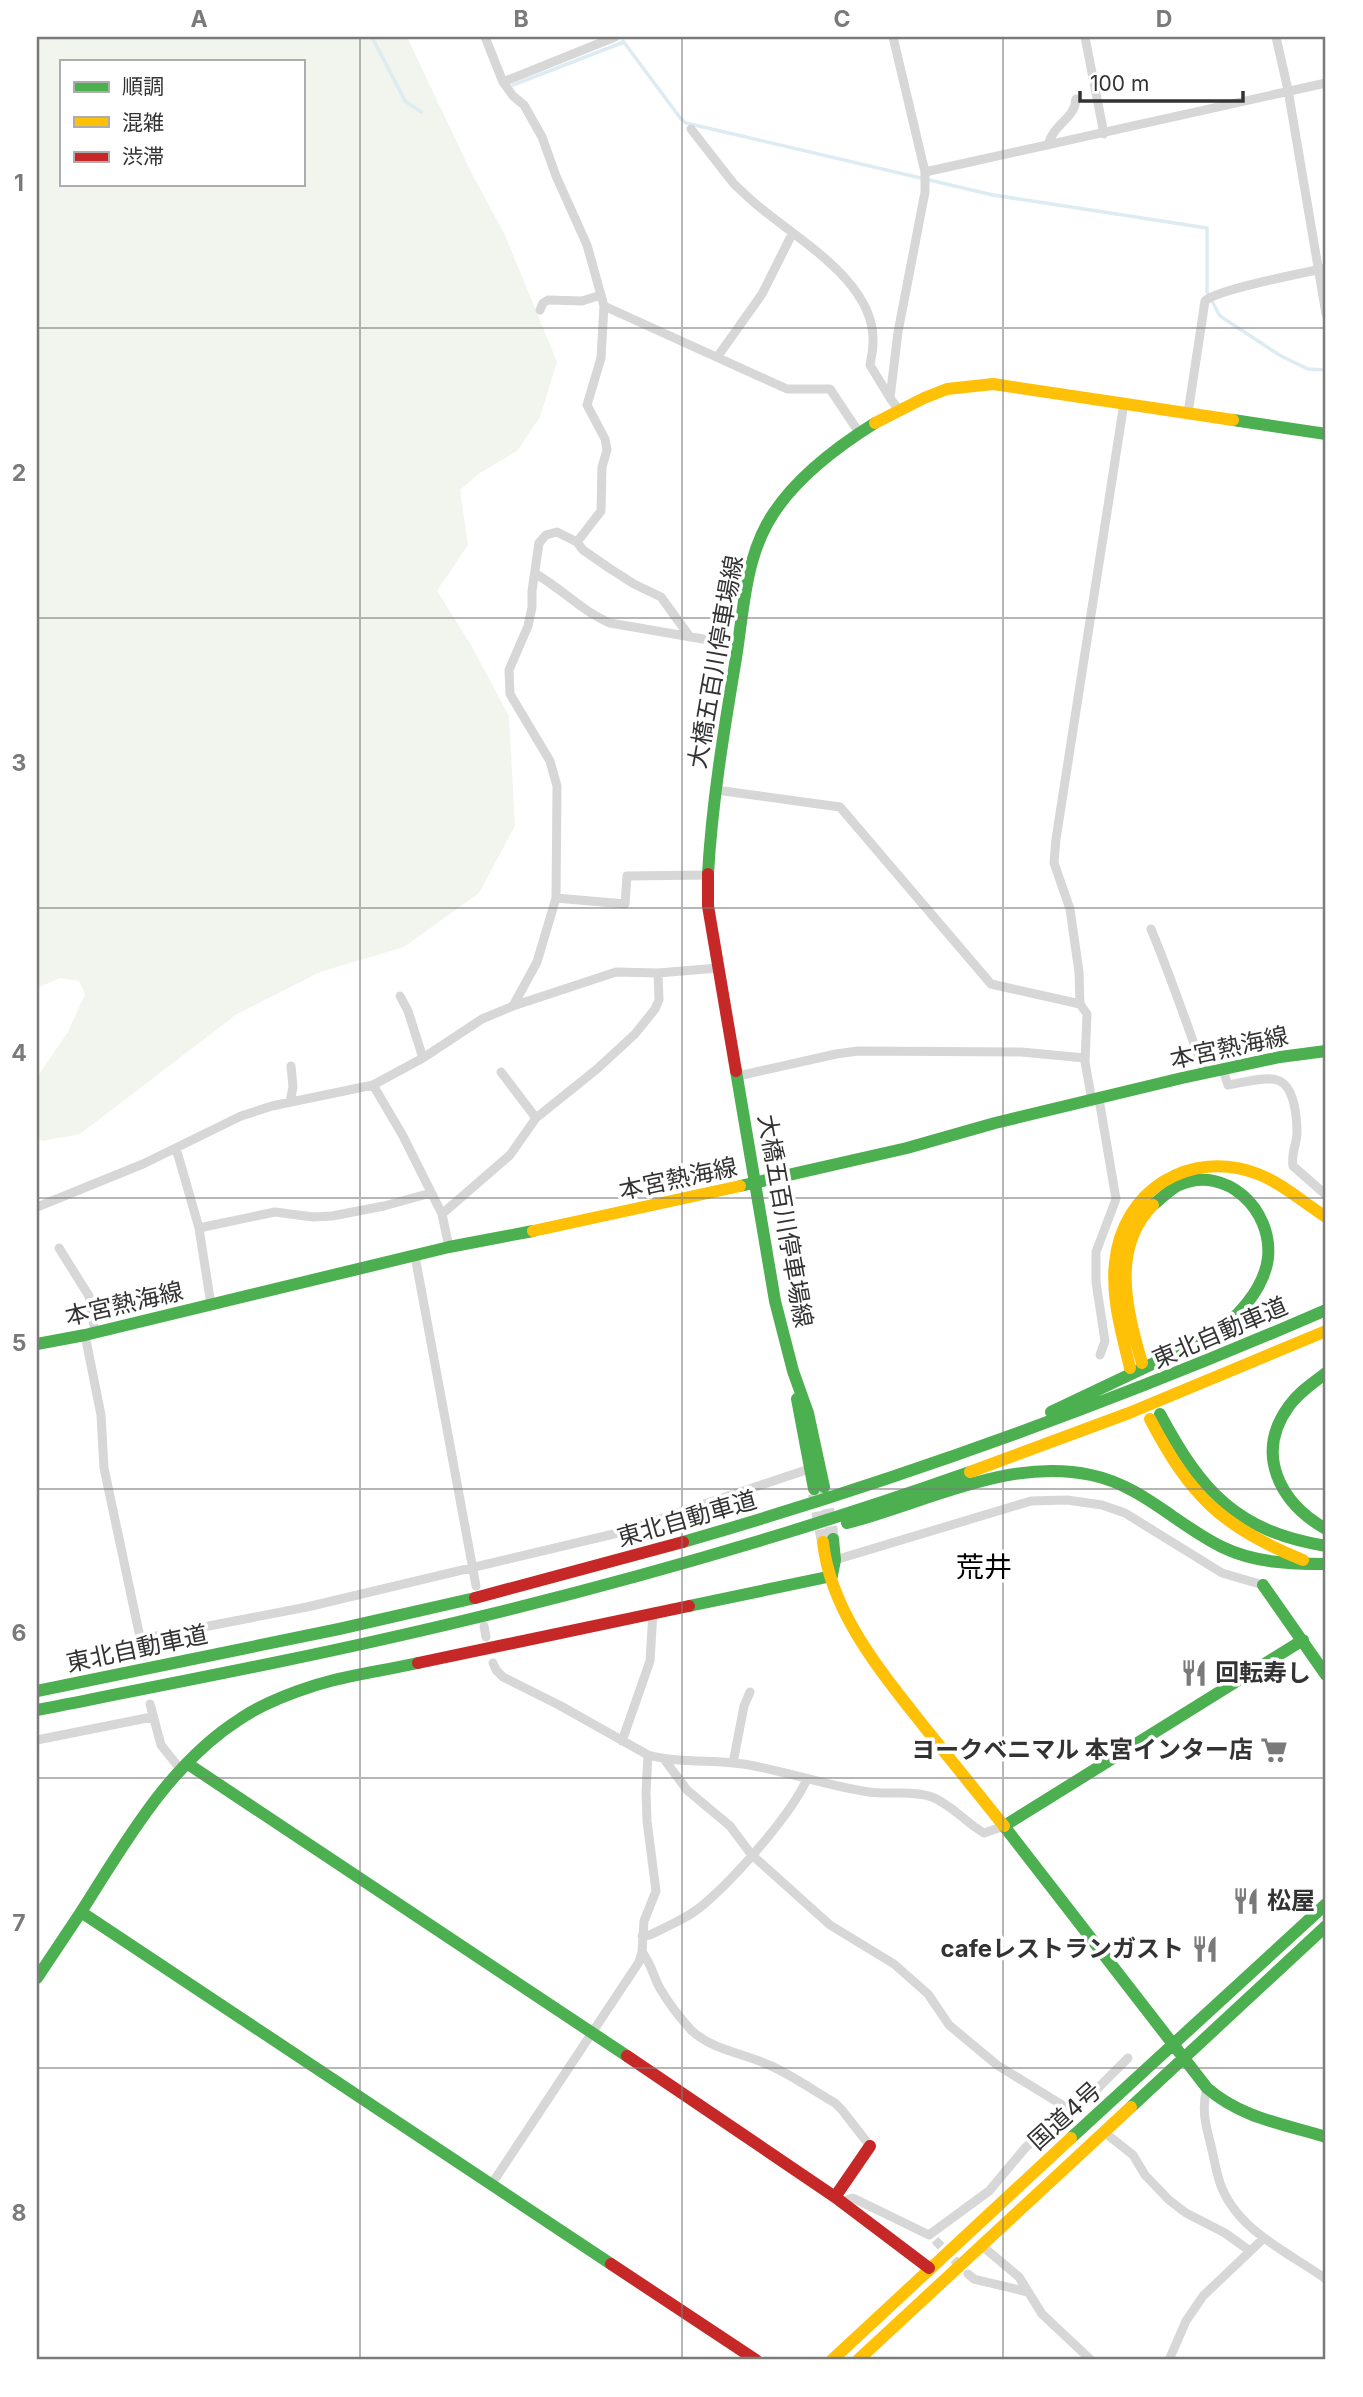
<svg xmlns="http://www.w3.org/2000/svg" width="1363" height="2397" viewBox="0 0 1363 2397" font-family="Inter,'Noto Sans JP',sans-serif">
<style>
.green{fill:#f1f5ed;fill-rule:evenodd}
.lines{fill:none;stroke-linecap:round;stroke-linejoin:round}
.stream{stroke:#ddebf3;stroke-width:3.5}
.street-tunnel{stroke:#d6d6d6;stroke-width:9;stroke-dasharray:9 4.5;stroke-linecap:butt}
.secondary-tunnel{stroke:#d6d6d6;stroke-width:12;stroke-dasharray:12 6;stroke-linecap:butt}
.street{stroke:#d7d7d7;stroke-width:9}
.fast{stroke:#4caf50;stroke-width:12}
.slow{stroke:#ffc107;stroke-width:12}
.jam{stroke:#c62828;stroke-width:12}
.grid{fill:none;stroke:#7a7a7a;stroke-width:2;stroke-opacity:0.55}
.labels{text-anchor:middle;stroke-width:7;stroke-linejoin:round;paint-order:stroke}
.street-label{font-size:24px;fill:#333;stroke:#fff}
.poi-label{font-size:24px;font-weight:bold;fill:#333;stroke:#fff;text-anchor:start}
.quarter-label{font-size:28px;fill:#000;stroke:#fff}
.neatline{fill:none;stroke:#7a7a7a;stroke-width:2.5}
.grid-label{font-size:23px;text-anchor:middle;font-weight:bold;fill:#7a7a7a}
</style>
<rect width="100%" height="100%" fill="#fff"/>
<!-- green -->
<path class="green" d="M37,37H407L471,172L505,235L557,362L540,417L517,451L480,473L460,490L468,545L437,591L471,645L509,716L515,826L479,893L404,947L320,972L237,1014L80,1134L42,1141L37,1137V1077L68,1032L85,994L79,981L60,978L37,988ZM61,61H303V184H61Z"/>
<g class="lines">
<!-- stream -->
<path class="stream" d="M372,37L405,101L421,112
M623,41L681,119L686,123L993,195L1207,228V292L1220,316L1281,356L1308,369L1326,370
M513,85L624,42"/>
<!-- street-tunnel -->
<path class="street-tunnel" d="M935,2240L961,2267"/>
<!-- secondary-tunnel -->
<path class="secondary-tunnel" d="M825,1491L833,1539
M814,1494L823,1542"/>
<!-- street -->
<path class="street" d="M893,37L925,172V192L898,332L890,398L898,409
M1085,37L1104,134
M1276,37L1288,90L1326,314
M503,82L615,37
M691,129L734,184L749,198C790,236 876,279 873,343C873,351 871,358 870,365L890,398
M1048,145C1053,124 1075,119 1076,99
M925,172L1326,83
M604,306L787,389H830L860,434
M540,310L543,303L548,300L582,301L601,295
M718,356L762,294L792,234
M1188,413L1205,301C1218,289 1304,273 1326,268
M577,542L583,550L609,568L634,584L661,597L690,637
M536,574C562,589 583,612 610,623L738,645
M716,790L840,807L991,984L1080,1004
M556,898L625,904L627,876L708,875
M1151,929C1171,977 1187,1025 1205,1074
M400,996L408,1011L423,1058
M513,1006L616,972L658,973L718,968
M1223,1070L1228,1085C1242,1083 1264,1076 1277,1080C1295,1085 1297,1119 1297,1134C1296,1145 1291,1155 1293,1166L1326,1195
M501,1072L536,1118
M738,1076L836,1054L858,1051L1021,1052L1085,1058
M373,1085L403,1136L442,1214L449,1247
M1099,1099L1116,1199L1096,1252V1282L1105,1341L1100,1355
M1092,1101L1085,1062L1087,1014L1080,1004L1079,972L1070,909L1054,863L1056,839L1124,403
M290,1102L293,1087L291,1066
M176,1148L199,1228L211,1305
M37,1207L143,1164L241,1116L272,1106L373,1085L423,1058L482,1019L513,1006L537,962L556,898L557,786L550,761L510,694L509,670L528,626L532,607V591L539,543L546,535L557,532L577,542L601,511L602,467L607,450L605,439L587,405L601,358L604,306L587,245L556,176L542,137L524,105L513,96L503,82L485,37
M442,1214L510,1155L536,1118L597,1069L635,1034L655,1009L659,1000L658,973
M199,1228L275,1212L313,1217L332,1216L384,1206L431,1193
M59,1248L89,1296L95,1332
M415,1256L476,1586
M85,1335L101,1415L104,1468L144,1656
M835,1560L1031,1501L1067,1500L1102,1505L1125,1513L1222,1573L1263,1585
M484,1626L486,1637
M141,1639L307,1607L618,1533L809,1469
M493,1663L496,1670L503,1677L559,1705L648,1755C681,1764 716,1759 749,1765C789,1772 828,1786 869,1792C889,1795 913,1790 932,1797C952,1805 965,1822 984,1833L1004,1826
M150,1704L161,1745L181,1770
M37,1740L152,1717
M622,1741L650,1661L653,1612
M664,1759L687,1790L730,1826L751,1854L830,1925L894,1964L928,1994L949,2025L997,2065L1072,2111
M733,1763L744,1706L750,1692
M642,1936L650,1935C668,1926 688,1918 703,1905C734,1879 791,1815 807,1779
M642,1952C653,1967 653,1977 661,1990C668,2002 682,2020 691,2030C712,2050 743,2053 769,2065C792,2075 814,2091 835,2103L842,2110L870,2146
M1207,2088C1201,2109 1206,2126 1211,2146C1214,2158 1216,2171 1220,2183C1236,2230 1288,2252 1326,2279
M1104,2132L1133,2155L1145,2175L1169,2200L1186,2213L1225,2233L1250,2251
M491,2185L639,1962L642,1952L644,1921L656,1891L647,1821L646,1792L648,1755
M841,2202L853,2198L929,2235L989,2191L1026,2147L1093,2093L1128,2058
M981,2245L1019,2277L1042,2314L1091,2360
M968,2274L974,2279L1028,2292
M1169,2360L1186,2321L1203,2296L1264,2238"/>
<!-- fast -->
<path class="fast" d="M1233,420L1326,434
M708,874C712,802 724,730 736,658C743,614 745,564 767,524C790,482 835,448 875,423
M736,1071L775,1301L793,1371L808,1413L824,1487
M740,1186L907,1148L995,1123L1182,1078L1280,1057L1326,1051
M37,1344L85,1335L449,1247L533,1231
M1326,1373C1313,1383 1299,1392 1289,1406C1254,1454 1280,1503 1326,1529
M797,1399L814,1489
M1051,1412L1209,1337C1235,1321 1264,1290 1268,1258C1273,1210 1226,1164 1179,1185C1170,1189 1161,1199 1153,1205
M1160,1414C1202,1492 1236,1531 1326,1546
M847,1523C925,1503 1009,1457 1091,1475C1141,1485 1177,1525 1222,1547C1255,1563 1290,1564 1326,1564
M683,1542C902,1479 1116,1401 1326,1310
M832,1575L835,1560L833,1539
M1263,1585L1326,1675
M689,1606L832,1576
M37,1691L339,1629L475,1598
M37,1710C179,1682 321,1655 462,1621C634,1580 803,1531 970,1472
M188,1764L627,2056
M1004,1826L1207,2088C1241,2118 1284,2124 1326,2137
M1004,1826L1303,1640
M81,1912C125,1843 169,1764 240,1719C262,1704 288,1694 313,1686C346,1675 383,1671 418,1663
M37,1978L81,1912L611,2264
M1131,2107L1326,1926
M1071,2138L1326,1904"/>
<!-- slow -->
<path class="slow" d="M875,423L924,398L947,389L993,384L1233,420
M533,1231L740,1186
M1142,1363C1127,1312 1110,1248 1153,1205
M1130,1368C1122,1334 1111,1298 1115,1263C1122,1190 1190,1148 1258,1174C1283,1184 1304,1203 1326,1217
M1150,1419C1190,1496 1222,1527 1303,1560
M970,1472L1129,1413L1326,1331
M823,1542C831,1614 883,1674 926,1729C952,1761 978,1794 1004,1826
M832,2360L1071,2138
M858,2360L1131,2107"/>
<!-- jam -->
<path class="jam" d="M708,874V906L736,1071
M475,1598L683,1542
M418,1663L689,1606
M627,2056L835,2197L929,2268
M835,2197L870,2146
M611,2264L756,2360"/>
</g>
<!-- grid -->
<path class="grid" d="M360,37V2360M682,37V2360M1003,37V2360M37,328H1326M37,618H1326M37,908H1326M37,1198H1326M37,1489H1326M37,1778H1326M37,2068H1326"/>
<!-- icons -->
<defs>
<symbol id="restaurant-bare" viewBox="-9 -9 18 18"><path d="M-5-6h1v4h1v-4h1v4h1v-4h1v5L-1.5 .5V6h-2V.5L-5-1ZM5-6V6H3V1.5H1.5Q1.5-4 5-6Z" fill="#7a7a7a" stroke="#fff" stroke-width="2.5" paint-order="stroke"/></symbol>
<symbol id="supermarket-bare" viewBox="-9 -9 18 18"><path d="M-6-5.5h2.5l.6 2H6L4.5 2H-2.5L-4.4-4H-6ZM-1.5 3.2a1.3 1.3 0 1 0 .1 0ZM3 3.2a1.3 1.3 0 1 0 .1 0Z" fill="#7a7a7a" stroke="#fff" stroke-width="2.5" paint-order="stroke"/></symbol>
</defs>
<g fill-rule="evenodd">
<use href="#restaurant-bare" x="1175" y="1654" width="38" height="38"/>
<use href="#supermarket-bare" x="1255" y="1731" width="38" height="38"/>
<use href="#restaurant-bare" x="1227" y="1882" width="38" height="38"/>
<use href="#restaurant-bare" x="1186" y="1930" width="38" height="38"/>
</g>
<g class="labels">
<!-- street labels -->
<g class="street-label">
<text transform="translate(716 662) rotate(-80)" y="8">大橋五百川停車場線</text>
<text transform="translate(1229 1048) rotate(-12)" y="8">本宮熱海線</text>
<text transform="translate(678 1179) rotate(-12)" y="8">本宮熱海線</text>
<text transform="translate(785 1221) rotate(80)" y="8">大橋五百川停車場線</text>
<text transform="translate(124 1304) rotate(-13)" y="8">本宮熱海線</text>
<text transform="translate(1220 1333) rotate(-23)" y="8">東北自動車道</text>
<text transform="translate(687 1519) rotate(-16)" y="8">東北自動車道</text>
<text transform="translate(137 1649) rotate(-12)" y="8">東北自動車道</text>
<text transform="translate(1065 2116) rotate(-42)" y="8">国道4号</text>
</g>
<!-- poi labels -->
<g class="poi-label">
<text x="1215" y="1681">回転寿し</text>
<text x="1253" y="1758" text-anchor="end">ヨークベニマル 本宮インター店</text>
<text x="1267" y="1909">松屋</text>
<text x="1184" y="1957" text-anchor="end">cafeレストランガスト</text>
</g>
<!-- quarter labels -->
<g class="quarter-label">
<text x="984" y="1577">荒井</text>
</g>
</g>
<!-- border -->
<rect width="1363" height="2397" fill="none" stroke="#ffffff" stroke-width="77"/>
<!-- legend -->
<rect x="60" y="60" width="245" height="126" fill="#ffffff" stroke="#adadad" stroke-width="2"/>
<rect x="74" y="82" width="35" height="10" fill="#4caf50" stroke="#adadad" stroke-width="2"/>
<text x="122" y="94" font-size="21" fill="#333333">順調</text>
<rect x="74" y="117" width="35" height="10" fill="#ffc107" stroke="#adadad" stroke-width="2"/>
<text x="122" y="130" font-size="21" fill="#333333">混雑</text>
<rect x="74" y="152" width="35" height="10" fill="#c62828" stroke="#adadad" stroke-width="2"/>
<text x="122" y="164" font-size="21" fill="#333333">渋滞</text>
<!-- scale -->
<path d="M1080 91v10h163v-10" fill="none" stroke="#333333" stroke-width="3.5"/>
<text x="1090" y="91" font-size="21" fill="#333333" stroke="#ffffff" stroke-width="5" paint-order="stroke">100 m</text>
<rect x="38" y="38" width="1286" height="2320" class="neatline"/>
<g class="grid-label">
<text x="199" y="27">A</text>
<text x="521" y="27">B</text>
<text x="842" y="27">C</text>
<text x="1164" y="27">D</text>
<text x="19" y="191">1</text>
<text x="19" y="481">2</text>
<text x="19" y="771">3</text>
<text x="19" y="1061">4</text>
<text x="19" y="1351">5</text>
<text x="19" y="1641">6</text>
<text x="19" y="1931">7</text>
<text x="19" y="2221">8</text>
</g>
</svg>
